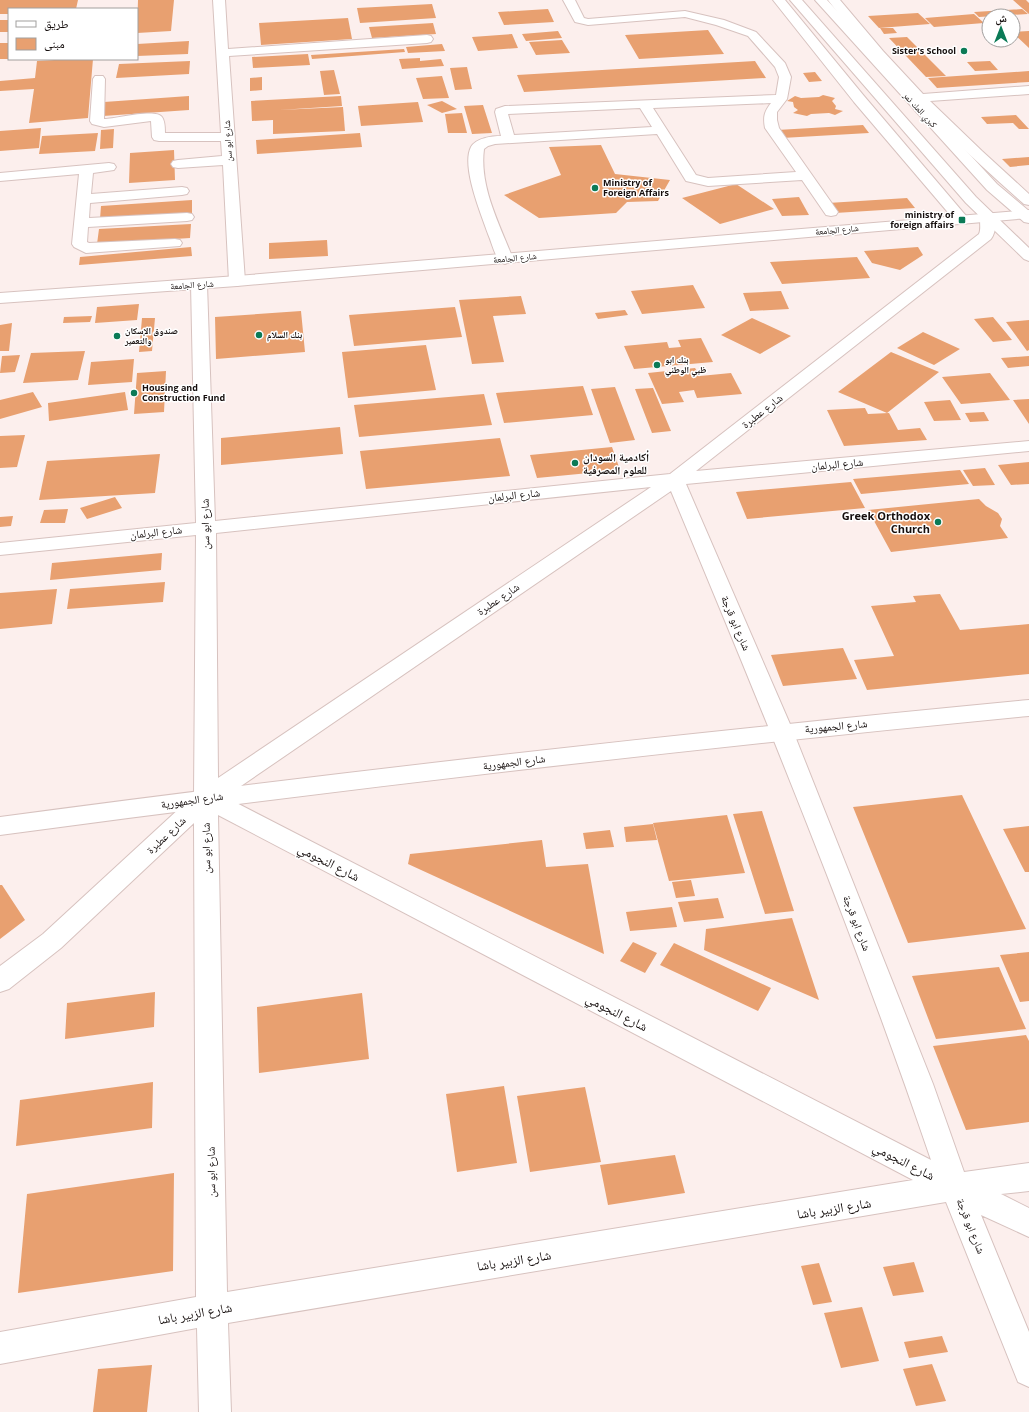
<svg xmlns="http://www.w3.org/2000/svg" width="1029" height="1412" viewBox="0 0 1029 1412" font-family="'Open Sans','Noto Naskh Arabic',sans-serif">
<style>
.building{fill:#e8a070}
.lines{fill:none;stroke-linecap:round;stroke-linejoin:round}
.minor-casing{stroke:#d7c2bf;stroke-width:2}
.major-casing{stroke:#d7c2bf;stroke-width:2}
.highway-casing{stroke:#d7c2bf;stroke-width:2}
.minor{fill:#fff;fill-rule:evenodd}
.major{fill:#fff;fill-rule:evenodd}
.highway{fill:#fff;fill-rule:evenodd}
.poi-dot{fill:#0b7a56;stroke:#fff;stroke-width:1.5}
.labels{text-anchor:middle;stroke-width:3;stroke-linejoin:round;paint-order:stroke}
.far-poi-label{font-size:9px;font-weight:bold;fill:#150e0d;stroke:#fff;text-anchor:start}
.far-street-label{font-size:9px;fill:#150e0d;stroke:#fff}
.street-label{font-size:11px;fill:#150e0d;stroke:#fff}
.poi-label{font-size:11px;font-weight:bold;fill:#150e0d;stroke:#fff;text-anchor:start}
.near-street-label{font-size:13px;fill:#150e0d;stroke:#fff}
</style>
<rect width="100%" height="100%" fill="#fcefed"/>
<!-- building -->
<path class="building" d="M0,0H78L76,9H9V14H0Z
M138,0H174L171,31L137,33Z
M1013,0H1026L1029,3V14Z
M432,4L436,18L360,23L357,8Z
M548,9L554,22L504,25L498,12Z
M1022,9L1028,14L979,17L974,12Z
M918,13L930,24L879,28L868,16Z
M974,14L984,23L934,27L925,18Z
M348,18L352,39L261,45L259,23Z
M0,20H9V32H0Z
M433,23L436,34L372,38L369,27Z
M880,28H893L897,33L884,34Z
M708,30L724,54L639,59L625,35Z
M558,31L562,38L526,41L522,34Z
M1029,31V48L1013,33V32Z
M512,34L518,48L478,51L472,37Z
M907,37L946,76L926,77L889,38Z
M562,40L570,53L536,55L529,42Z
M189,41L188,54L137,56V44Z
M0,43H9V59H0Z
M442,44L445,51L408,53L406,47Z
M404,49L405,52L312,59L311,55Z
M308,54L310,65L253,68L252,57Z
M420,58V61L441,59L444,66L402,69L399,59Z
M72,59H93L88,118L29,123L34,89L0,91V81L35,78L37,61Z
M190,61L189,74L116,78L119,64Z
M755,61L766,78L524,92L517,75Z
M990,61L998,70L975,71L967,62Z
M467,67L472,89L455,90L450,68Z
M334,70L340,94L324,95L320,71Z
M1029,71V82L937,88L928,78Z
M815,72L822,81L809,82L803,73Z
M442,76L449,98L423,99L416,78Z
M262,77V90L250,91V78Z
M823,95L835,98L832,101L836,106L835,109L843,111L835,115L829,113L811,114L807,116L793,113L798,110L794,107L793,102L787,101L795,96L801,98L819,97Z
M189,96V110L103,116L104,102Z
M341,96L342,106L279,110L343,107L345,131L273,134V120L252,121L251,101Z
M442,101L457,109L442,113L427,105Z
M418,102L423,122L361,126L358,106Z
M483,105L492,133L472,134L464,106Z
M462,113L467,133H448L445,114Z
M1016,115L1029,129H1019L1013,123L987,124L981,117Z
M863,125L869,133L782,138L777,130Z
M41,128L39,148L0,151V131Z
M114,129L113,148L100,149L101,130Z
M98,133L95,151L39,154L42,136Z
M360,133L362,147L257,154L256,140Z
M601,145L615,174L670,180L658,201L627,202L616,213L539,218L504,195L561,175L549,147Z
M174,150L175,180L129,183L130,153Z
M1029,157V165L1010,167L1002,159Z
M736,184L774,209L720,224L682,198Z
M799,197L809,215L782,216L772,199Z
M907,198L915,208L835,213L828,203Z
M192,200V213L100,219L101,206Z
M191,224L190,238L97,244L99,229Z
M327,240L328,256L269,259V243Z
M191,247L192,256L79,265L80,257Z
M918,247L923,255L900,270L872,263L864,251Z
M857,257L870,278L782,284L770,262Z
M693,285L705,308L642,314L631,291Z
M781,291L789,309L750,311L743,293Z
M521,296L526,314L493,316L504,362L472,364L459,300Z
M139,304L137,320L95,323L97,307Z
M455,307L462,337L354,346L349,315Z
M625,310L628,315L598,319L595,313Z
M301,311L305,352L216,359L215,317Z
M92,316L90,322L63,323L64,317Z
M993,317L1012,340L993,342L974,319Z
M142,318H155L152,351L139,352Z
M752,318L791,336L760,354L721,335Z
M1029,320V350L1027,351L1006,322Z
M12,323L9,351H0V325Z
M923,332L960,349L934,365L897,348Z
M701,338L713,362L634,369L624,346L667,342L669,348L681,347L678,340Z
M426,345L436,390L348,398L342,352Z
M85,351L78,380L23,383L31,353Z
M891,352L939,372L887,413L838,392Z
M20,355L15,372L0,373L2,356Z
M1029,356V366L1008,368L1001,358Z
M134,359L132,382L88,385L91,362Z
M695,368L700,376L731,373L742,394L697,398L694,390L679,392L684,402L662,404L648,373Z
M166,371L164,412L134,414L137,373Z
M990,373L1010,400L961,404L942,377Z
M583,386L593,415L504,423L496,393Z
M615,387L635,440L610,443L591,389Z
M653,388L671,431L652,433L635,389Z
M33,392L42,407L0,419V400Z
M125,392L128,410L49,421L48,403Z
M484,394L492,425L359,437L354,405Z
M1029,399V424L1013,400Z
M950,400L961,420L934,421L924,402Z
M865,408L868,414L889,413L898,430L920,428L927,440L844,446L827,410Z
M984,412L989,421L970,422L965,413Z
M340,427L343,454L221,465V438Z
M25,435L17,467L0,468V436Z
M500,438L510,476L366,489L360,451Z
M612,447L620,470L537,478L530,455Z
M160,454L155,493L39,500L47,461Z
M1029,462V484L1011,485L998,465Z
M985,468L995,485L973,486L963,470Z
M960,470L969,484L861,494L853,479Z
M851,482L865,508L747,519L736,492Z
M115,497L122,508L87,519L80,508Z
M979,499L986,506L998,513L1002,519L1000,526L1008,538L891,552L868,510Z
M68,509L65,523H40L44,510Z
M13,516L11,526L0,527V517Z
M162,553L161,570L50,580L52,563Z
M165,582L163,602L67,609L70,589Z
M57,589L52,624L0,629V593Z
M940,594L960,630L1029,624V674L867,690L854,660L894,656L871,606L916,602L913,596Z
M843,648L857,679L783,686L771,655Z
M962,795L1026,929L908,943L853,807Z
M762,811L794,911L765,914L733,814Z
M727,815L745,873L669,881L653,823Z
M653,824L657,840L626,842L624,827Z
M1029,826V872H1025L1003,829Z
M610,830L614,847L586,849L583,833Z
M542,840L546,867L588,864L604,954L408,864L410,854Z
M691,880L695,896L676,898L672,882Z
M0,885H2L25,920L0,939Z
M718,898L724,918L684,922L678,902Z
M672,907L677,927L630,931L626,912Z
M792,918L819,1000L704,950L706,929Z
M633,942L657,953L645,973L620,961Z
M674,943L771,988L758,1011L660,965Z
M1029,952V1001L1020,1002L1000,955Z
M999,967L1026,1029L936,1039L912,976Z
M155,992L154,1027L65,1039L67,1003Z
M362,993L369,1059L259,1073L257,1007Z
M1026,1035L1029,1041V1122L966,1130L933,1046Z
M153,1082L152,1128L16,1146L20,1100Z
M504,1086L517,1163L457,1172L446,1094Z
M585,1087L601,1162L530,1172L517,1096Z
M675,1155L685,1193L608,1205L600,1165Z
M174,1173L173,1271L18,1293L27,1194Z
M914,1262L924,1292L893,1296L883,1267Z
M819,1263L832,1302L813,1305L801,1266Z
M862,1307L879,1361L841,1368L824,1313Z
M942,1336L948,1352L909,1358L904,1342Z
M932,1364L946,1401L916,1406L903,1369Z
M152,1365L147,1412H93L98,1369Z"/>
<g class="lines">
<defs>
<path id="minor" d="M213,0H225L228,49L427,35L431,36L433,39L431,42L427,43L229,56L245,281L242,284L237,286L232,284L229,281L223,165L178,168L173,167L171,164L173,161L178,160L222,156L221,141H159L154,140L152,137L151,121L104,127L92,124L90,121L93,79L95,76H103L105,79L104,119C115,119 156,108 162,117C165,121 165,129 165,133H221Z
M563,0H575L584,18L588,19L685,11L724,20L756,32L785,63L791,77L787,99L777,112V120L779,128L838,212L836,215L831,216L826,215L802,180L708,186L686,181L657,134L495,144L488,146L484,149C479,187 500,225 513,259L510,262L505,264L500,262C494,254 492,243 488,234C481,214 461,166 471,147C476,138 492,136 501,136L495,112L496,109L505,106L776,95L779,77L775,67L748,36L716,25L685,17L588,25L575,22ZM771,103C764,112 763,117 765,128L796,172L708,178L696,175L653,108ZM640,108L652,127L514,135L508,114Z
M773,0H785L864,96L967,217L969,220L967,223L962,224L957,223L854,102Z
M828,0H840L883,51L923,94L1029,86V94L930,101L982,151L1029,194V205L1024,204C974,160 927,115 883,66C864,45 845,23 828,0Z
M109,163L114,164L116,167L114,170L93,173L91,194L182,187L187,188L189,191L187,194L182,195L90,203L89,218L187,213L192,214L194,217L192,220L187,221L88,227L87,242L89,243L175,239L180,240L182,243L180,246L86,253L74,247L72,244L79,174L0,181V173Z
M987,213L992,214C997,221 996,232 991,239L696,471L1029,441V451L686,484L793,731L933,1084L964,1172L1029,1163V1191L1001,1194L1029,1208V1237L981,1215L1029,1332V1387L1018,1382L946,1202L228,1323L231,1412H199L197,1328L0,1364V1332L196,1297L194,823L61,948L9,989L0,992V966L43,934L194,795L196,535L0,555V543L196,523L191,284L193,281L199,279L205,281L207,284L215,521L670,474L979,234C982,227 978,220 982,214ZM651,487L218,778L216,533ZM671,491C763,711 854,933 931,1160L225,797ZM218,815L913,1180L227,1292Z"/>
<path id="major" d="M1029,210V218L237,286L0,303V293L237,276Z
M1029,700V716C685,749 342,789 0,835V817C342,771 685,733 1029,700Z"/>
<path id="highway" d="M790,0H802L976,197L1029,248V261L1024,259L966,203Z
M815,0H827L997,184L1029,211V223L1024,222L987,190Z"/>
</defs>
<!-- minor casing -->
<use href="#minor" class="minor-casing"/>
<!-- major casing -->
<use href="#major" class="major-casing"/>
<!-- highway casing -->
<use href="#highway" class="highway-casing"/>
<!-- minor -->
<use href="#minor" class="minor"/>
<!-- major -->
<use href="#major" class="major"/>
<!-- highway -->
<use href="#highway" class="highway"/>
</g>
<!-- markers -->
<g class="poi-dot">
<circle cx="964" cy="51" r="4"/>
<circle cx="595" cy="188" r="4"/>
<rect x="958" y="216" width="8" height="8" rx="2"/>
<circle cx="259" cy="335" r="4"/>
<circle cx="117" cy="336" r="4"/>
<circle cx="657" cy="365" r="4"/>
<circle cx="134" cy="393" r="4"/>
<circle cx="575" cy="463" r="4"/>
<circle cx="938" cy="522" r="4"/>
</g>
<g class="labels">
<!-- far-poi labels -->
<g class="far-poi-label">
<text x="956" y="54" text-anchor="end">Sister's School</text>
<text x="603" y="186">Ministry of<tspan x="603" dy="10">Foreign Affairs</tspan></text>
<text x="954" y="218" text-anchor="end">ministry of<tspan x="954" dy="10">foreign affairs</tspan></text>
<text x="125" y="334">صندوق الإسكان<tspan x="125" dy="10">والتعمير</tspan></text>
<text x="267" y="338">بنك السلام</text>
<text x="665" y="363">بنك ابو<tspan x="665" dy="10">ظبي الوطني</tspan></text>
<text x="142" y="391">Housing and<tspan x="142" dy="10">Construction Fund</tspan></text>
</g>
<!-- far-street labels -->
<g class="far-street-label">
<text transform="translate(920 110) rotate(47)" y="3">كبري المك نمر</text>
<text transform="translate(228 141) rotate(-93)" y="3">شارع ابو سن</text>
<text transform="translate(837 230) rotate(-5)" y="3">شارع الجامعة</text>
<text transform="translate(515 258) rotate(-5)" y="3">شارع الجامعة</text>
<text transform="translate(192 285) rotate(-4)" y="3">شارع الجامعة</text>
</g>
<!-- street labels -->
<g class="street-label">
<text transform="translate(762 411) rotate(-38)" y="4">شارع عطبرة</text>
<text transform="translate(837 464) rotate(-5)" y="4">شارع البرلمان</text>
<text transform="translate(514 495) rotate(-6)" y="4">شارع البرلمان</text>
<text transform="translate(205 524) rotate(-91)" y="4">شارع ابو سن</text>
<text transform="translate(156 532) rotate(-6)" y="4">شارع البرلمان</text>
<text transform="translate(498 599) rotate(-34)" y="4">شارع عطبرة</text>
<text transform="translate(736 623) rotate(67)" y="4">شارع ابو قرجة</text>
<text transform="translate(836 726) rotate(-5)" y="4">شارع الجمهورية</text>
<text transform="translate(514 762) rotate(-7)" y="4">شارع الجمهورية</text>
<text transform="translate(192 800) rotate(-8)" y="4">شارع الجمهورية</text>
<text transform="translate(166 835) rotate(-43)" y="4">شارع عطبرة</text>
<text transform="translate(206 848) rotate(-91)" y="4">شارع ابو سن</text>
<text transform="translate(857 923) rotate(69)" y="4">شارع ابو قرجة</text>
<text transform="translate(211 1172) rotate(-91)" y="4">شارع ابو سن</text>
<text transform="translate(971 1226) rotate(68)" y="4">شارع ابو قرجة</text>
</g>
<!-- poi labels -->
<g class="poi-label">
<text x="583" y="461">أكادمية السودان<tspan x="583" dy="13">للعلوم المصرفية</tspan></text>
<text x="930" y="520" text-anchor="end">Greek Orthodox<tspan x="930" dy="13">Church</tspan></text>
</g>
<!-- near-street labels -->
<g class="near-street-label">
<text transform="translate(329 862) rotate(27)" y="5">شارع النجومي</text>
<text transform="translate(617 1012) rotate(27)" y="5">شارع النجومي</text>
<text transform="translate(904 1161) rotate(27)" y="5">شارع النجومي</text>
<text transform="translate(834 1208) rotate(-9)" y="5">شارع الزبير باشا</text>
<text transform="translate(514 1260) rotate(-9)" y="5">شارع الزبير باشا</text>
<text transform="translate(195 1313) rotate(-10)" y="5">شارع الزبير باشا</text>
</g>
</g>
<!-- legend -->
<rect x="8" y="8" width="130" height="52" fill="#ffffff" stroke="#a19f9e"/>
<rect x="16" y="21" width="20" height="6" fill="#ffffff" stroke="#a19f9e"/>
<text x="44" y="28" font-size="12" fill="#150e0d">طريق</text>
<rect x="16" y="38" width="20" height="12" fill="#e8a070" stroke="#a19f9e"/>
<text x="44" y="48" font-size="12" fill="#150e0d">مبنى</text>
<!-- north arrow -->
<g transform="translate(1001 28)"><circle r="19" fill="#ffffff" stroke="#a19f9e"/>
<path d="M0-3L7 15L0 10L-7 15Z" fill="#0b7a56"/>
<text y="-6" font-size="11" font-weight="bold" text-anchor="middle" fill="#150e0d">ش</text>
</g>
</svg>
